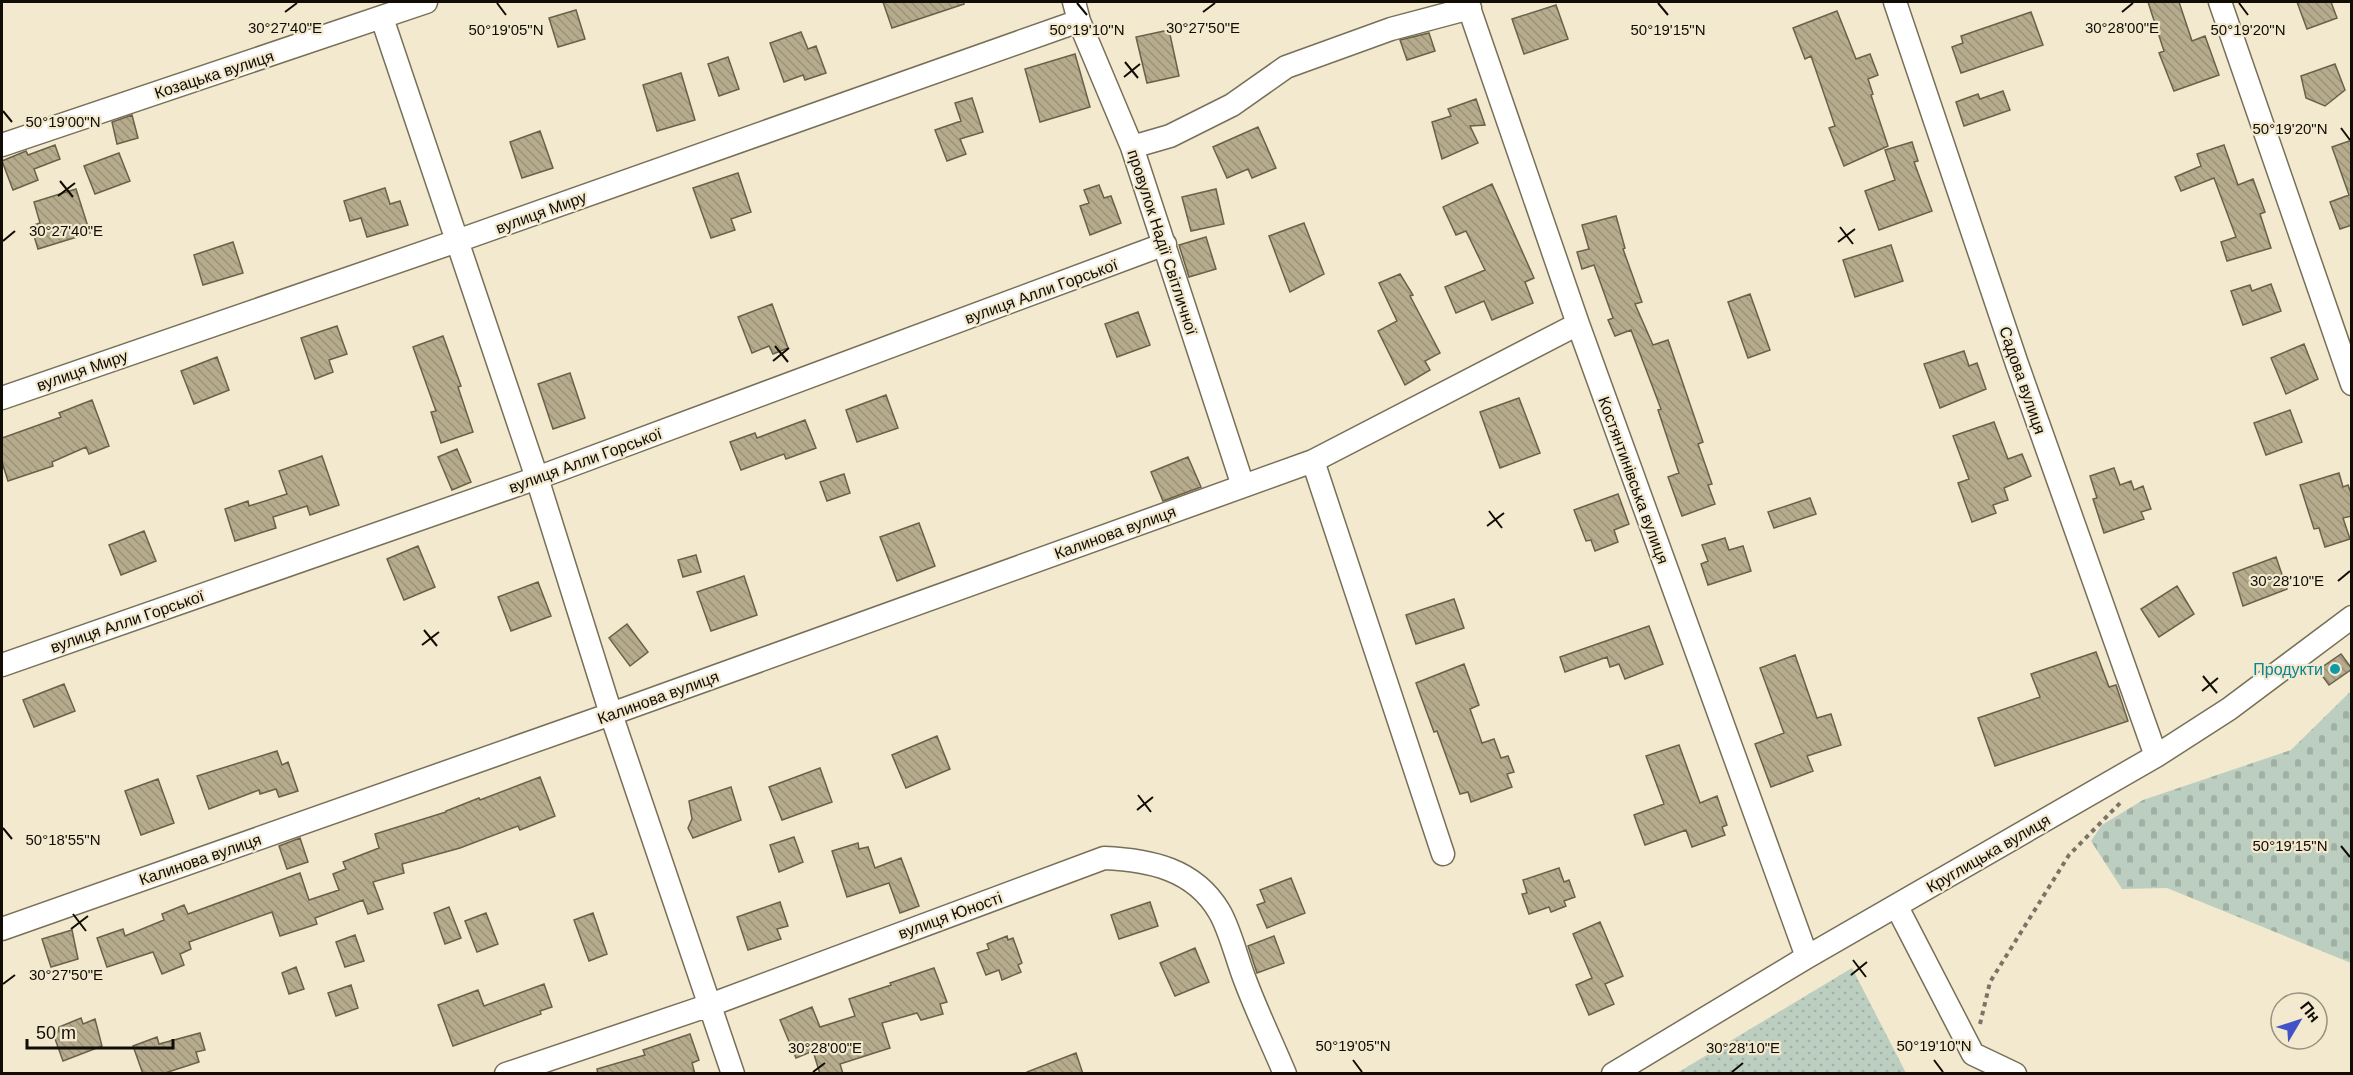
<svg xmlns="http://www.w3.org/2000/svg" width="2353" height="1075" viewBox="0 0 2353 1075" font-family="Helvetica,sans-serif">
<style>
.grass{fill:url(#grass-dots)}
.cemetery{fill:url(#cemetery-stones)}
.building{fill:url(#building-back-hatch);stroke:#69614a;stroke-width:1.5}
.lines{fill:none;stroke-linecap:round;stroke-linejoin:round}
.minor-casing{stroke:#776f57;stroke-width:25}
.path{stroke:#7b7464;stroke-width:4;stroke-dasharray:4.5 4.5;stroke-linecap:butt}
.minor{stroke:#fff;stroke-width:22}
.ticks{fill:none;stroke:#110d05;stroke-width:2}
.culture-dot{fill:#0f9aa8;stroke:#f2e9cf;stroke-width:2}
.labels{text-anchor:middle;stroke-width:4.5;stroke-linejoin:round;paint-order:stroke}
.street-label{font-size:16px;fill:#110d05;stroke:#f2e9cf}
.culture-label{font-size:16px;fill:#0d838f;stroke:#f2e9cf;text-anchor:end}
.ticks-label{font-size:15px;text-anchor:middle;fill:#110d05;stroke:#f2e9cf;stroke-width:4.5;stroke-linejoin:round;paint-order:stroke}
</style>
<defs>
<pattern id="grass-dots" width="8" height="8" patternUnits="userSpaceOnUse" patternTransform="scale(1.5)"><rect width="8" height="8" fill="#bccec0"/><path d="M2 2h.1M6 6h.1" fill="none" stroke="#a1b0a4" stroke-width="1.8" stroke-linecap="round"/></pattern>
<pattern id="cemetery-stones" width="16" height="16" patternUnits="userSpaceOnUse" patternTransform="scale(1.5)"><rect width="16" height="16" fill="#bccec0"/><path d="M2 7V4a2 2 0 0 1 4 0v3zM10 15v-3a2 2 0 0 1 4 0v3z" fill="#a1b0a4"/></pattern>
<pattern id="building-back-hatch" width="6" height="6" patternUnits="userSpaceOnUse" patternTransform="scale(1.5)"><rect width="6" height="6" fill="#b6ab8c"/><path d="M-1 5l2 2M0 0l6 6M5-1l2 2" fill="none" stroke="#9b9277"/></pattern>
</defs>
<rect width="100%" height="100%" fill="#f2e9cf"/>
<!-- grass -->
<path class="grass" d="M1852,968L1906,1073H1677Z"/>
<!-- cemetery -->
<path class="cemetery" d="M2351,691V963L2167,888L2122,889L2091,841L2102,825L2143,800L2291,750Z"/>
<!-- building -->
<path class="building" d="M883,2H963L964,4L892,28Z
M2148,2H2179L2192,41L2205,36L2219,75L2174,91L2159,53L2164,51Z
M2297,2H2331L2337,18L2307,29Z
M1556,5L1568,39L1524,54L1512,19Z
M576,10L585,39L558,47L549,18Z
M1837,11L1856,59L1870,54L1878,75L1868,79L1873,94L1871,95L1888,146L1844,166L1829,128L1835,126L1811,56L1805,59L1793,28Z
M2031,12L2043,45L1961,73L1952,47L1963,43L1961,36Z
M1169,30L1179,76L1147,83L1136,37Z
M801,32L808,49L816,46L826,73L805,80L803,75L784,82L770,43Z
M1429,33L1435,51L1407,60L1400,40Z
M1075,54L1090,107L1040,122L1025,69Z
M728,57L739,89L719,96L708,64Z
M2335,64L2345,90L2325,106L2306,98L2301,76Z
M681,73L695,120L657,131L643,85Z
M2003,91L2010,110L1964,126L1956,102L1978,94L1980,99Z
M972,98L983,132L960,139L966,154L947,161L935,130L961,121L955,103Z
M1476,99L1485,125L1470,126L1478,143L1442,159L1432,122L1451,116L1448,109Z
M132,115L138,138L117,144L112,122Z
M1258,127L1276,168L1252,178L1248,169L1227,178L1213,147Z
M540,131L553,168L522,178L510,142Z
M2352,140V225L2340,229L2330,202L2349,195L2332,147Z
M1912,142L1918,161L1914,162L1932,211L1879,230L1865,191L1895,180L1885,150Z
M55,145L60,159L34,169L38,180L13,190L2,161L26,151L28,155Z
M2224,145L2238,185L2253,179L2265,212L2260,214L2271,248L2227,261L2221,242L2236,237L2214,178L2181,191L2175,177L2201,166L2197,154Z
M119,153L130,181L95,194L84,166Z
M738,173L751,212L731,219L735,230L711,238L693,188Z
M1492,184L1534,278L1525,282L1533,303L1492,320L1484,301L1456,313L1445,287L1485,270L1466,231L1456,235L1443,207Z
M1099,185L1104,198L1111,196L1121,223L1090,235L1080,206L1089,203L1084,190Z
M385,188L390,204L400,201L408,225L367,237L361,218L350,221L344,201Z
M76,189L90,233L38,249L31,226L40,223L34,202Z
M1216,189L1224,224L1191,231L1182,197Z
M1616,216L1625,248L1623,249L1642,302L1635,304L1653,345L1668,340L1703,442L1698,444L1712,484L1708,485L1715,504L1682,516L1668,477L1679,473L1658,410L1661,409L1631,330L1615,336L1608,320L1613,318L1594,265L1582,269L1577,252L1589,249L1582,225Z
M1304,223L1324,274L1290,292L1269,236Z
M1206,237L1216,269L1189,277L1179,245Z
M233,242L243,273L203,285L194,255Z
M1891,245L1903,281L1855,297L1843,260Z
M1400,274L1413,295L1410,296L1440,353L1425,361L1430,370L1405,385L1378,331L1397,321L1379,283Z
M2271,284L2281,311L2243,325L2231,291L2250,285L2252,291Z
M1750,294L1770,350L1748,358L1728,302Z
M772,304L788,348L773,354L769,346L752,353L738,317Z
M1138,312L1150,345L1117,357L1105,324Z
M337,326L347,354L329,360L333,372L315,379L301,338Z
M443,336L461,386L458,387L473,432L441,443L431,412L436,411L413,347Z
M2304,344L2318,379L2286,394L2271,358Z
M1964,351L1969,366L1977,363L1986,389L1940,408L1924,364Z
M217,357L229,390L194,404L181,371Z
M570,373L585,418L553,429L538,384Z
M886,395L898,428L857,442L846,410Z
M1519,398L1540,453L1500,468L1480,412Z
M92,400L109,446L89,454L86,447L52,462L53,466L8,481L2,462V438L61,417L59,413Z
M2290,410L2302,442L2266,455L2254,423Z
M805,420L816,448L786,459L784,454L741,470L730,442L755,433L757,438Z
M1994,422L2008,459L2022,454L2031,476L2004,488L2008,500L1993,505L1996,513L1972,522L1958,483L1969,479L1953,436Z
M457,449L471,482L452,490L438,457Z
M322,456L339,505L310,515L307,506L273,517L276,528L235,541L225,509L248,501L249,506L287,494L279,471Z
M1188,457L1201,487L1163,501L1151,472Z
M2114,468L2120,485L2131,481L2134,490L2143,486L2151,509L2141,512L2144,519L2104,533L2093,499L2097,498L2090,476Z
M2339,473L2343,487L2348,485L2352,496V516L2343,518L2350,539L2325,547L2319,528L2314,529L2300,485Z
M844,474L850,493L827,501L820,482Z
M1618,494L1629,524L1614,530L1618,542L1595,551L1591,540L1586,541L1574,510Z
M1810,498L1816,514L1774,528L1768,512Z
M919,523L935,566L897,581L880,537Z
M144,531L156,561L121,575L109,545Z
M1725,538L1729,550L1743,546L1751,571L1708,585L1701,564L1708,561L1702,545Z
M418,546L435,587L404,600L387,559Z
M696,555L701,572L683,577L678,560Z
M2276,557L2287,589L2243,606L2233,573Z
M744,576L757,615L711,631L697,592Z
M538,582L551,616L511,631L498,597Z
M2177,586L2194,614L2159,637L2141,609Z
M1454,599L1464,628L1416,644L1406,615Z
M627,624L648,652L630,666L609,638Z
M1649,626L1663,664L1625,679L1619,664L1610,667L1607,657L1565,672L1560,657Z
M2096,652L2109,687L2116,685L2128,721L1995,766L1978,718L2040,697L2031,674Z
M2341,654L2352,669L2329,685L2318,670Z
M1795,655L1817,718L1831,714L1841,745L1807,756L1813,771L1771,787L1755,744L1784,733L1760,668Z
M1464,664L1479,705L1470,709L1482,743L1494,739L1501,758L1508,756L1514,772L1507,774L1512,787L1471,802L1468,792L1460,794L1437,731L1434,732L1416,683Z
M64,684L75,711L34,727L23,700Z
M937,736L950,769L906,788L892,755Z
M1679,745L1700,803L1717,796L1727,825L1722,827L1725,835L1692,847L1686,830L1645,845L1634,815L1664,804L1646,756Z
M277,751L282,765L288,762L298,791L279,797L276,789L260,794L259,790L209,809L197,776Z
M820,768L832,802L782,820L769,787Z
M540,777L555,816L520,830L518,826L460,848L402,864L404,873L373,882L383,909L368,914L363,900L315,918L317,924L280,936L272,912L189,942L191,949L180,954L184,965L162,974L153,952L107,967L97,938L123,929L125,936L164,920L162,914L184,905L188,914L300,873L309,900L339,890L333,874L346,869L343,862L379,848L375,834L446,812V811L479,798L480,800Z
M158,779L174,823L141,835L125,791Z
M731,787L741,820L693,838L688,828L692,819L689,801Z
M794,837L803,862L779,872L770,845Z
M300,838L308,862L287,869L279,846Z
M858,843L859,849L868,847L875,868L901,858L919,906L900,913L889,883L847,897L832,851Z
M1559,868L1564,882L1569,880L1575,897L1564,901L1566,906L1551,912L1549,907L1529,914L1522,894L1527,893L1523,880Z
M1291,878L1305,913L1267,928L1257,905L1265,902L1260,890Z
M780,902L788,926L777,929L781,939L748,950L737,917Z
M1150,902L1158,926L1119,939L1111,915Z
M449,907L461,938L445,944L434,913Z
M486,913L498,944L477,952L465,921Z
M593,913L607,954L589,961L574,920Z
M1600,922L1623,976L1605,984L1614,1004L1589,1015L1576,985L1592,978L1573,934Z
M72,930L78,959L51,967L42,939Z
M355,935L364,961L345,967L336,942Z
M1007,936L1008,940L1013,938L1022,963L1018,965L1021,972L1002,980L999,970L986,975L977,953L989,949L987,944Z
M1274,936L1284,963L1257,973L1248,946Z
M1195,948L1209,982L1175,996L1160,963Z
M296,967L304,989L289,994L282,973Z
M934,968L947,1002L940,1004L943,1014L921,1020L917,1013L882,1023L890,1048L840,1064L843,1074H820L813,1051L796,1058L780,1020L812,1007L820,1027L855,1016L849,999L891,985L890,983Z
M544,984L552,1007L540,1011L541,1014L453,1046L438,1005L478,990L484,1006Z
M351,985L358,1008L336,1016L328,993Z
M81,1018L83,1024L95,1019L102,1046L63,1061L54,1036L58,1032L59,1027Z
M200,1033L205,1050L196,1052L199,1062L162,1074H143L133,1046L157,1037L159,1044Z
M690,1034L699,1060L692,1063L695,1074H598L597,1069L645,1055L643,1050Z
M1076,1053L1083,1074H1027V1072Z"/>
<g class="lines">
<defs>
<path id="minor" d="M1074,2L1079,21L1132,147L1243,486
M1467,2L1578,324L1807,957
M1895,2L2017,364L2156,756
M2220,2L2352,384
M382,18L537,478L611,714L733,1074
M2,145L426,2
M1132,147L1170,136L1232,105L1286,67L1391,29L1470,8
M2,398L457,241L1079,21
M1313,461L1443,854
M2,665L537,478L1165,244
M1897,907L1973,1054L2015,1074
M2,929L611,714L1313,461L1578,324
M506,1074L710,1005L1104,858C1150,860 1194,869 1219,911C1230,929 1237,960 1245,980C1257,1012 1272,1043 1285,1074
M1613,1074L1807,957L2156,756L2229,709L2352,617"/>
</defs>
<!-- minor casing -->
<use href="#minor" class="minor-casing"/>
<!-- path -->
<path class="path" d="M1980,1024L1990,982L2069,855L2122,801"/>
<!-- minor -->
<use href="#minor" class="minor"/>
</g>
<!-- ticks -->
<path class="ticks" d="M497,3L506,15M1077,3L1087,15M1658,3L1668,15M2239,3L2248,15M285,12L297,3M1203,12L1215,3M2122,12L2133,3M1125,62L1138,78M1124,77L1140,64M3,111L12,122M2341,128L2350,140M60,181L73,197M58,196L75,183M1840,227L1853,244M3,241L15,231M1838,242L1855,229M775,346L788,362M773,361L789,348M1489,511L1502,528M1487,526L1504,513M2338,581L2350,571M424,630L437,646M422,645L439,632M2203,676L2217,693M2202,691L2218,678M1138,795L1151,812M1137,810L1153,797M3,828L12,839M2341,846L2350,857M73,914L86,931M71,929L88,916M1853,960L1866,977M1851,975L1867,962M3,984L15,975M1353,1060L1362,1072M1934,1060L1943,1072M813,1072L825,1063M1732,1072L1743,1063"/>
<!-- markers -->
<circle class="culture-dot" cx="2335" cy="669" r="6"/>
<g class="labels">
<!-- street labels -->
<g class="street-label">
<text transform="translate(214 74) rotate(-18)" y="6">Козацька вулиця</text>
<text transform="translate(541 212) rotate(-20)" y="6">вулиця Миру</text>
<text transform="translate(1163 242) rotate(72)" y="6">провулок Надії Світличної</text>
<text transform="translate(1041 291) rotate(-20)" y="6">вулиця Алли Горської</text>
<text transform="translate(82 370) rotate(-19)" y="6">вулиця Миру</text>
<text transform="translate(2023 380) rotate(71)" y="6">Садова вулиця</text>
<text transform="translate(585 460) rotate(-20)" y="6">вулиця Алли Горської</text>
<text transform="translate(1634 480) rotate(70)" y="6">Костянтинівська вулиця</text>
<text transform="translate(1115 532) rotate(-20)" y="6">Калинова вулиця</text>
<text transform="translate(127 621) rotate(-19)" y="6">вулиця Алли Горської</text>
<text transform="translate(658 697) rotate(-20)" y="6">Калинова вулиця</text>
<text transform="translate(1988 853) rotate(-30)" y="6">Круглицька вулиця</text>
<text transform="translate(200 859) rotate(-19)" y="6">Калинова вулиця</text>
<text transform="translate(950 915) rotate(-20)" y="6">вулиця Юності</text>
</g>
<!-- culture labels -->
<g class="culture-label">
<text x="2323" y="675">Продукти</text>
</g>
</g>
<g class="ticks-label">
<text x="285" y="33">30°27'40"E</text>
<text x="2122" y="33">30°28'00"E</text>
<text x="1203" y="33">30°27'50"E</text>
<text x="506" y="35">50°19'05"N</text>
<text x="1087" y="35">50°19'10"N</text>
<text x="1668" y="35">50°19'15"N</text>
<text x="2248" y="35">50°19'20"N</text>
<text x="63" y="127">50°19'00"N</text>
<text x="2290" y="134">50°19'20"N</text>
<text x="66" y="236">30°27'40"E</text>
<text x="2287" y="586">30°28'10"E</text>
<text x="63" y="845">50°18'55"N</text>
<text x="2290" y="851">50°19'15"N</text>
<text x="66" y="980">30°27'50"E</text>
<text x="1353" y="1051">50°19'05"N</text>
<text x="1934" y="1051">50°19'10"N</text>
<text x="825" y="1053">30°28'00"E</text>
<text x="1743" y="1053">30°28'10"E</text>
</g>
<!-- border -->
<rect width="2353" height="1075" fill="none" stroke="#110d05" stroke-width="6"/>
<!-- north arrow -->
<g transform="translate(2299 1021) rotate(51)"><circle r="28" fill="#f2e9cf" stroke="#98917e" stroke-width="1.5"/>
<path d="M0-4.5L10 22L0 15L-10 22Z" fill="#4253c7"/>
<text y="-9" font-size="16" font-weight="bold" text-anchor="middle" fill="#110d05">Пн</text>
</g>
<!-- scale -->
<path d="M27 1039v9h146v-9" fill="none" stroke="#110d05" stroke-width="3"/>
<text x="36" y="1039" font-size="18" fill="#110d05" stroke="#f2e9cf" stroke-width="4.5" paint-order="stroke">50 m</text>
</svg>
